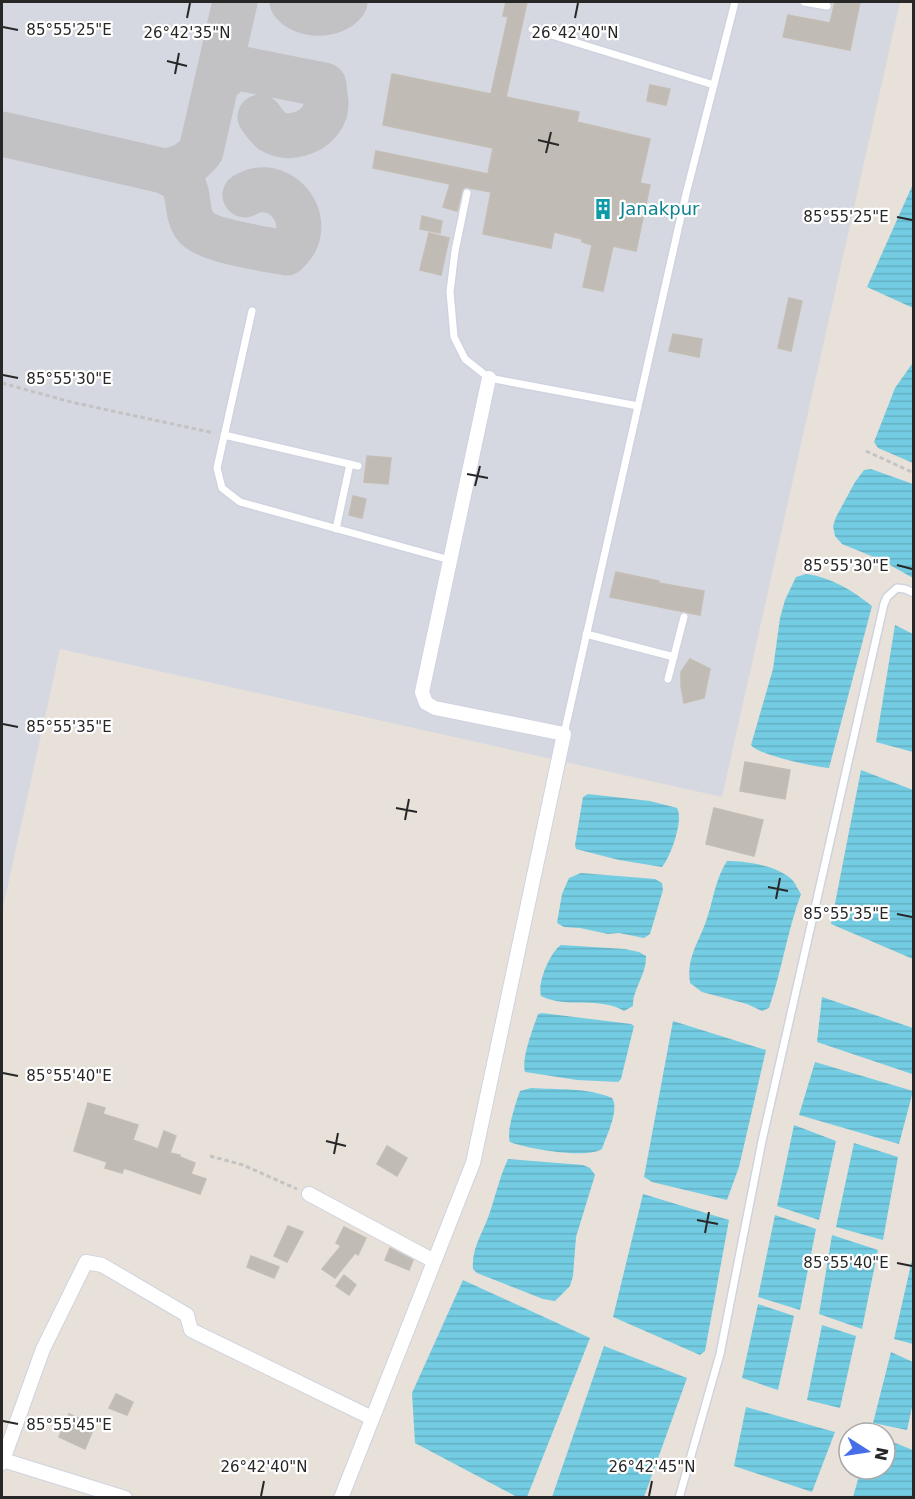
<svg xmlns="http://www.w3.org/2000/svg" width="915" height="1499" viewBox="0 0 915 1499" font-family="'DejaVu Sans',sans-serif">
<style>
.airport{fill:#d5d8e1}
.water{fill:url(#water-rules)}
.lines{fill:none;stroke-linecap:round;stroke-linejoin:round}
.taxiway{stroke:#c2c1c4;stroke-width:45}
.building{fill:#c1bbb6;stroke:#c3bdb4;stroke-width:1.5}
.service-casing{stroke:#cfd3df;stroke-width:10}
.minor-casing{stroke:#cfd3df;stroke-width:16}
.path{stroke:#c3c3c3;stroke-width:3;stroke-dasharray:4.5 3;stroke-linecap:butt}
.service{stroke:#fff;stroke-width:7}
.minor{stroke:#fff;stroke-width:14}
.ticks{fill:none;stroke:#272727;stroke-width:2}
.labels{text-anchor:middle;stroke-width:4.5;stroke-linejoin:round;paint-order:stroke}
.culture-label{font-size:18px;fill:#0d838f;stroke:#fff;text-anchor:start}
.ticks-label{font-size:15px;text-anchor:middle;fill:#272727;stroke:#fff;stroke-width:4.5;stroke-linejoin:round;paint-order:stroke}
</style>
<defs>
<pattern id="water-rules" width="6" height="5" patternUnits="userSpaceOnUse" patternTransform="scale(1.5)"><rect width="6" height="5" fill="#74cce3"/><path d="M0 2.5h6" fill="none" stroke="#64afc3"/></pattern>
</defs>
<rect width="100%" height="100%" fill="#e8e1d9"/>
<!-- airport -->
<path class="airport" d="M2,2H900L722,797L60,649L2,912Z"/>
<!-- water -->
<path class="water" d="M913,184V308L867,287Z
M912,364L914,365L913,463L878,448L874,442L895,388Z
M871,469L913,484V578L881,560L842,544L835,536L833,526L836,517L855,482L864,470Z
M806,574C831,577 853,591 872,606L829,768C815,767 758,755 751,745L773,669L780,618L785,600L796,577Z
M895,625L913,634V752L876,742Z
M861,770L913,790V959L831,924Z
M588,794L650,801L677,808C684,819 671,857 662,867L619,860L576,849L575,845L583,797Z
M727,861C746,861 781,866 794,882C796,885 798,890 801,894C787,932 782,970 769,1008L762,1011L747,1004L702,992L690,983C686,955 701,940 708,915C714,896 716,878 727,861Z
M581,873L655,879L662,883L663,890L650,934L644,938L619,933L608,934L580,928L564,927L557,923L562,894L569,878Z
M561,945L625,949L639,952L646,956C647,974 632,990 633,1006L624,1011C600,996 567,1009 541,996C537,983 550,952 561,945Z
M822,997L913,1028L912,1074L817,1042Z
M542,1013L631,1024L634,1026L633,1030L621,1079L618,1082L577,1080L525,1072C521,1058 533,1029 538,1014Z
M673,1021L766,1050L739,1167L727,1200L652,1182L644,1177Z
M815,1062L913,1091L899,1144L799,1115Z
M531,1088C558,1090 586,1087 612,1098C620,1110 606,1136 602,1149C586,1159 528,1149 510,1142C506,1132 516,1102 520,1091Z
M794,1125L836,1141L819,1220L777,1206Z
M854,1143L898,1157L883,1240L836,1227Z
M508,1159L583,1165L590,1168L595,1175L576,1237L573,1276L570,1286L555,1301L543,1299L477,1273L473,1269C471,1248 484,1231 490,1212C496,1194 500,1176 508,1159Z
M643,1194L729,1220L705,1351L700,1355L613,1317Z
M775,1215L816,1229L800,1310L758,1297Z
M832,1235L878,1250L862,1329L819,1314Z
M912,1260L914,1261L913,1344L894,1339Z
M463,1280L590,1338L527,1497H517L415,1443L412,1393Z
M758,1304L794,1316L778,1390L742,1378Z
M822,1325L856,1336L840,1408L807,1400Z
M604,1346L687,1378L644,1497H552Z
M891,1352L913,1362V1403L907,1430L873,1423Z
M746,1407L835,1432L812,1492L734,1466Z
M885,1439L913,1450V1497H853L861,1469H885Z"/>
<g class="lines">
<!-- taxiway -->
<path class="taxiway" d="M292,2C303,17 334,17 345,2
M216,84L228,73L238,68L324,85C324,91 326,98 326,104C326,128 292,144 272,131C268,128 263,121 260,117
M2,134L164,171C181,169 190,164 201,151L235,2
M164,171C169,174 176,176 180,180C192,194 184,215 197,228C209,241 266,249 286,253C289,250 293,246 295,242C308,217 286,187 259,190C254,190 249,193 245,195"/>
</g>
<!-- building -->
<path class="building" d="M506,2H527L506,97L579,112L577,122L650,139L640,183L650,185L636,251L613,246L603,291L583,287L592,245L582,242V239L554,232L551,248L483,234L491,192L464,187L457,211L443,207L450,184L373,168L376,151L488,174L493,148L383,125L392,74L491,94L508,17L503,16Z
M835,2H860L850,50L783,37L788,15L830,23Z
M650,85L670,89L666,105L647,101Z
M422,216L442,221L440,233L420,229Z
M429,233L449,238L441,275L420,270Z
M789,298L802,301L791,351L778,348Z
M673,334L702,339L699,357L669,351Z
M367,456L391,458L388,484L364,482Z
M353,496L366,499L362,518L349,515Z
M616,572L659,581V583L704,591L700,615L610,597Z
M690,659L710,669L704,698L684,703L681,686V672Z
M745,762L790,770L785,799L740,791Z
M714,808L763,820L754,856L706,844Z
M88,1103L105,1108L103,1114L138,1125L133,1140L158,1149L164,1131L176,1136L170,1153L180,1155V1157L195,1163L191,1174L206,1179L200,1194L124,1168L122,1173L105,1168L107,1162L74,1151Z
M387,1146L407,1158L397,1176L377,1164Z
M288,1226L303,1232L287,1262L274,1256Z
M344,1227L366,1238L358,1255L355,1253L335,1278L322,1269L341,1246L336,1243Z
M390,1248L413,1260L409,1270L385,1260Z
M251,1256L279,1267L274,1278L247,1267Z
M344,1275L356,1285L349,1295L336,1286Z
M116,1394L133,1402L127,1415L109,1408Z
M69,1414L95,1425L85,1449L59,1437Z"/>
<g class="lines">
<defs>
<path id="service" d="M804,2L827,6
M532,29L714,85
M467,193L455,251L450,292L454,337L465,359L489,378L638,406
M252,311L217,468L222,488L240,502L450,560
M224,435L358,466
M336,529L350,464
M586,634L674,657
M668,679L684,617
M564,734L686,194L735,2
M679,1498L720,1354L762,1141L884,604L887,597L897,588L905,589L914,593"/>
<path id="minor" d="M309,1194L434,1261
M3,1460L125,1498
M2,1463L43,1349L86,1262L102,1265L187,1315L191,1330L372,1418
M341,1498L473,1163L564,734L435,708L426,703L422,692L489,378"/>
</defs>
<!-- service casing -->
<use href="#service" class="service-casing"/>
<!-- minor casing -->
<use href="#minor" class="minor-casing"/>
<!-- path -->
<path class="path" d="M2,383L71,402L214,433
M866,451L914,473
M210,1156L243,1165L297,1189"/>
<!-- service -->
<use href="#service" class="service"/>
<!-- minor -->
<use href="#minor" class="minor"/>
</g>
<!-- ticks -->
<path class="ticks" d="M187,18L190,3M575,18L578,3M3,27L18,30M167,61L187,66M175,74L179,53M538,140L559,145M546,153L551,132M897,217L912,220M3,375L18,378M467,474L488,478M475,486L480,466M897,565L912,569M3,724L18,727M396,808L417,812M405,820L409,799M768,887L788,891M776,899L780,878M897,914L912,917M3,1073L18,1076M326,1141L346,1146M334,1154L338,1133M697,1220L718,1224M705,1233L709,1212M897,1263L912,1266M3,1421L18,1424M261,1496L264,1481M649,1496L652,1481"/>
<!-- icons -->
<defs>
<symbol id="building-bare" viewBox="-9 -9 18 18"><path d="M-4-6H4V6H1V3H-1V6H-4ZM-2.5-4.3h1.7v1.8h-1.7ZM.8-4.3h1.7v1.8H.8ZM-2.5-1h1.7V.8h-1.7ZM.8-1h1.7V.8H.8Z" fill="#0f9aa8" stroke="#fff" stroke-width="2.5" paint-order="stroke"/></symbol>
</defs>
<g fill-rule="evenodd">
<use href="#building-bare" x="588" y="194" width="30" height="30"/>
</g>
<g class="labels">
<!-- culture labels -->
<g class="culture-label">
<text x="620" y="215">Janakpur</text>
</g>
</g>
<g class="ticks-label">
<text x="69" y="35">85°55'25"E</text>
<text x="187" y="38">26°42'35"N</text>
<text x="575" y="38">26°42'40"N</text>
<text x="846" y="222">85°55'25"E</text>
<text x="69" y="384">85°55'30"E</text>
<text x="846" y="571">85°55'30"E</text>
<text x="69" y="732">85°55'35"E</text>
<text x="846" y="919">85°55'35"E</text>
<text x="69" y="1081">85°55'40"E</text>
<text x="846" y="1268">85°55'40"E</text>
<text x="69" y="1430">85°55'45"E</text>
<text x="264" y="1472">26°42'40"N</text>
<text x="652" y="1472">26°42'45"N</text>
</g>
<!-- border -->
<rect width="915" height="1499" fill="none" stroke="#272727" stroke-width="6"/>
<!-- north arrow -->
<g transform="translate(867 1451) rotate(102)"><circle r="28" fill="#ffffff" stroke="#a9a9a9" stroke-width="1.5"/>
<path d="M0-4.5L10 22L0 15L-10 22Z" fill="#466ee9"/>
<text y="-9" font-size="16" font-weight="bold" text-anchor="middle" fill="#272727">N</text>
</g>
</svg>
